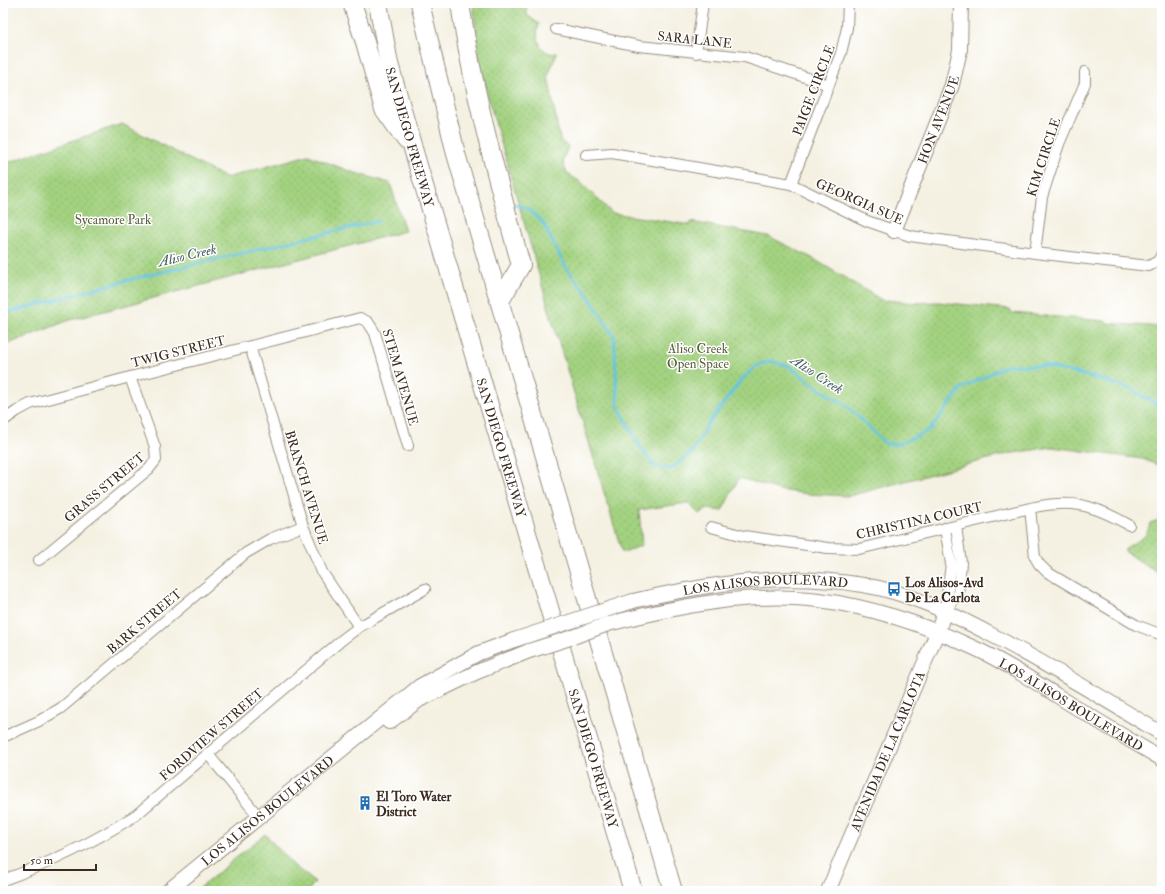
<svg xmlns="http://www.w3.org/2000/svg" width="1165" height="894" viewBox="0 0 1165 894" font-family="'IM FELL Double Pica',serif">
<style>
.park{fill:url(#park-dots);stroke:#6f7e4f}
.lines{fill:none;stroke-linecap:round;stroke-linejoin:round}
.stream{stroke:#62c3e0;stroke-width:3}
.street-casing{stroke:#988e80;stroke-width:12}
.secondary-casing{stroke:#988e80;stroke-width:16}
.highway-casing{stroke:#988e80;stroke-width:20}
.street{stroke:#fff;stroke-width:10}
.secondary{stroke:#fff;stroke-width:14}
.highway{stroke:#fff;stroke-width:18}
.secondary-bridge-casing{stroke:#988e80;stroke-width:16;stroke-linecap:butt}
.secondary-bridge{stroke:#fff;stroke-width:14}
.labels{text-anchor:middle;stroke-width:3;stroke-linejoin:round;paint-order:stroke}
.street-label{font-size:13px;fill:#3b2a1e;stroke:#fff}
.park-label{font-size:13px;fill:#5a5c3b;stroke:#fff}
.poi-label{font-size:13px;font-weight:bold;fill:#3b2a1e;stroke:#fff;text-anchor:start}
.water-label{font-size:14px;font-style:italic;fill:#496062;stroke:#fff}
</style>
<defs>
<pattern id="park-dots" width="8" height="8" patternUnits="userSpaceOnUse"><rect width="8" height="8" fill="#a3d280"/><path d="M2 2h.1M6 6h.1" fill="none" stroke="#8db46e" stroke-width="1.8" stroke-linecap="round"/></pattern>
</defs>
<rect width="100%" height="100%" fill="#fff"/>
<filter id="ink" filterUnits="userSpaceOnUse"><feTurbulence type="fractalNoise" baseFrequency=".025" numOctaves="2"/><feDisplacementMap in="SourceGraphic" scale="8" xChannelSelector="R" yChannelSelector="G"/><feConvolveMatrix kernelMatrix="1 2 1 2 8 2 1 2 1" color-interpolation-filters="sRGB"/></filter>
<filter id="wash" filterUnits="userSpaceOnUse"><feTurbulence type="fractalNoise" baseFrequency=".012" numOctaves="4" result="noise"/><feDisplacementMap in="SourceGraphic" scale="16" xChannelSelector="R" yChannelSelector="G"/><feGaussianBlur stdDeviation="0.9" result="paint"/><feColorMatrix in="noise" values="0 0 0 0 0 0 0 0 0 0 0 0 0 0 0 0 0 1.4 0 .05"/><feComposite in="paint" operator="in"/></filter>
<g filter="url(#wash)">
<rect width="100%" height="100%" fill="#f4f1e2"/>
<!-- park -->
<path class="park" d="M473,3H526L527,15L539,24C534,37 541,57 557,53L548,76L560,140L568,147L563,159L564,167L568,174L579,181L612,213L691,225V222L768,236L812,258L885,302L886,300L914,303L938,302L1010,309L1012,313L1106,321L1107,323L1162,327V467L1143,459L1052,447L1007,454L849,496L807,494L780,490L739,478L722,511L708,509L699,514L688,503L639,510L642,545L627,552H622L552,320L488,97L479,59Z
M122,124L226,178L308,155L352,172L390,183L405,231L67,321L3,346V164Z
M1162,519V575L1124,551C1134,538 1146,544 1150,523Z
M265,834L293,865L315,882L308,891H196Z"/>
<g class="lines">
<!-- stream -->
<path class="stream" d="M511,205H519L528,209L543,223L565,266L589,297L614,336L618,406L641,448L654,466L671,469L692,452L708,424L742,379L756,366L770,361L789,366L818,388L847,406L886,444H899L930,430L961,389L1007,365L1046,366L1095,378L1131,389L1162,407
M3,314L128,280L378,221"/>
</g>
</g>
<g filter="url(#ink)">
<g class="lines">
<defs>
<path id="street" d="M556,29L639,46L745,57L829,85
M696,53L703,3
M586,155L612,153L791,184L867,221L910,236L1035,253L1149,266L1158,261L1162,254
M791,184L841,53L847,28L848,3
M1035,253L1042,197L1059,144L1085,83V72
M250,346L303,526L322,572L359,627
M3,421L17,411L30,404L130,377L360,318L368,322L375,333L408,446
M1030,508L1035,557L1039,564L1047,572L1136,625L1162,635
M711,527L744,536L828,548L859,549L1030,508C1072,499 1092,504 1129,525
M39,560L149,469L156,460L155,447L130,377
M945,611L958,594L961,563L956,526
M945,611L951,564L945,528
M3,737L39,721L61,708L246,553L270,539L303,526
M207,753L259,817
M3,880C51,863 94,842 136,815L343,639L359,627L425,589"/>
<g id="secondary">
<path id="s1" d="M894,231L952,85L960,50L961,3"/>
<path id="s2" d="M633,601C710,583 784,572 863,585C908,592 950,613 990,634C1049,665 1105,699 1162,734"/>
<path id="s3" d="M608,624C674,607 751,591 819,600C871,607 925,625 972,647C1001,660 1029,678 1056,695C1091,717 1126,738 1162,759"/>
<path d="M389,722L419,700L477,672L529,651"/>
<path id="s4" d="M168,891L420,686L479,653L514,640"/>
<path id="s5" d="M828,891L937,633L945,611"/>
</g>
<g id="highway">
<path d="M352,3L365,42L384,109L406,140"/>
<path id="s6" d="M378,3L389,64L414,152L633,891"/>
<path d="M420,3L456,154L673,891"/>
<path d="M460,3C473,92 497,178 521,265L500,301"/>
</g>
</defs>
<!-- street casing -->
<use href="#street" class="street-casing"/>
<!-- secondary casing -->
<use href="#secondary" class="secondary-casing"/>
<!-- highway casing -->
<use href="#highway" class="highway-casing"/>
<!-- street -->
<use href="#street" class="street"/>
<!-- secondary -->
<use href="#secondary" class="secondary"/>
<!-- highway -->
<use href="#highway" class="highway"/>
<defs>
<path id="secondary-bridge" d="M573,637L608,624
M514,640L633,601
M529,651L570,638"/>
</defs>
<!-- secondary-bridge casing -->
<use href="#secondary-bridge" class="secondary-bridge-casing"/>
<!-- secondary-bridge -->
<use href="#secondary-bridge" class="secondary-bridge"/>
</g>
</g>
<!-- icons -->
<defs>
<symbol id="bus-bare" viewBox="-9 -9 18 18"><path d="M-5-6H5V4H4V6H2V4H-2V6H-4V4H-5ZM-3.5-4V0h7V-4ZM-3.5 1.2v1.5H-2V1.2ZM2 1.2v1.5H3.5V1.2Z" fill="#1f6fb2" stroke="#fff" stroke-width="2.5" paint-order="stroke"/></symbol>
<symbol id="building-bare" viewBox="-9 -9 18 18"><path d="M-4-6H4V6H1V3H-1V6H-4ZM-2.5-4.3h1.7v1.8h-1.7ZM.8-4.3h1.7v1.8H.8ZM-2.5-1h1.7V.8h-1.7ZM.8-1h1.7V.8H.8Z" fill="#1f6fb2" stroke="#fff" stroke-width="2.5" paint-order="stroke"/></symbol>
</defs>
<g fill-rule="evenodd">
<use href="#bus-bare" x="884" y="579" width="20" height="20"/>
<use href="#building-bare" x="355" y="793" width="20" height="20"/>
</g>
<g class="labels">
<!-- street labels -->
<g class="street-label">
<text transform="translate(695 39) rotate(6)" y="5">SARA LANE</text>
<text transform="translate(813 90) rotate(-69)" y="5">PAIGE CIRCLE</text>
<text dy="5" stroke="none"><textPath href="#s1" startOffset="120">HON AVENUE</textPath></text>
<text dy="5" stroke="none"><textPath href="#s6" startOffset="138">SAN DIEGO FREEWAY</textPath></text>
<text transform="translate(1043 157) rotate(-72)" y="5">KIM CIRCLE</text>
<text transform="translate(860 201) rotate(24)" y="5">GEORGIA SUE</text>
<text transform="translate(178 351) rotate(-14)" y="5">TWIG STREET</text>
<text transform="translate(401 377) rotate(74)" y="5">STEM AVENUE</text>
<text dy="5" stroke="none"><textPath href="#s6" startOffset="462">SAN DIEGO FREEWAY</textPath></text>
<text transform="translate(104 487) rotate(-40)" y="5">GRASS STREET</text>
<text transform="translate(307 487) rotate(73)" y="5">BRANCH AVENUE</text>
<text transform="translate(919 520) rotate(-13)" y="5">CHRISTINA COURT</text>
<text dy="5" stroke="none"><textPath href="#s2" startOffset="134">LOS ALISOS BOULEVARD</textPath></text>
<text transform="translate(144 621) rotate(-40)" y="5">BARK STREET</text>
<text dy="5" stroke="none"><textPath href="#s3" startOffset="489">LOS ALISOS BOULEVARD</textPath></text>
<text transform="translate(211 734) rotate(-41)" y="5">FORDVIEW STREET</text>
<text dy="5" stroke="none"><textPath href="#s5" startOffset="152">AVENIDA DE LA CARLOTA</textPath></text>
<text dy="5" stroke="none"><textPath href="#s6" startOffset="786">SAN DIEGO FREEWAY</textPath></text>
<text dy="5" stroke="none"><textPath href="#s4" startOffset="128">LOS ALISOS BOULEVARD</textPath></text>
</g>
<!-- park labels -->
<g class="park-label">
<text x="113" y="224">Sycamore Park</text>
<text x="698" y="353">Aliso Creek<tspan x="698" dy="15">Open Space</tspan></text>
</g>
<!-- poi labels -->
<g class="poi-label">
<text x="905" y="587">Los Alisos-Avd<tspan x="905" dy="15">De La Carlota</tspan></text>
<text x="376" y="801">El Toro Water<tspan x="376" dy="15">District</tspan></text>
</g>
<!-- water labels -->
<g class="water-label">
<text transform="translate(187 255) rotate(-13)" y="5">Aliso Creek</text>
<text transform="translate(817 374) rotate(33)" y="5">Aliso Creek</text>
</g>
</g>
<!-- margin -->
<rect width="1165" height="894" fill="none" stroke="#fff" stroke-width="16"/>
<!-- scale -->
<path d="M24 864v6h72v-6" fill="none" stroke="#3b2a1e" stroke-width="2"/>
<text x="30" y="864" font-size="12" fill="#3b2a1e" stroke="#ffffff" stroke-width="3" paint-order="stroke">50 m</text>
</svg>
